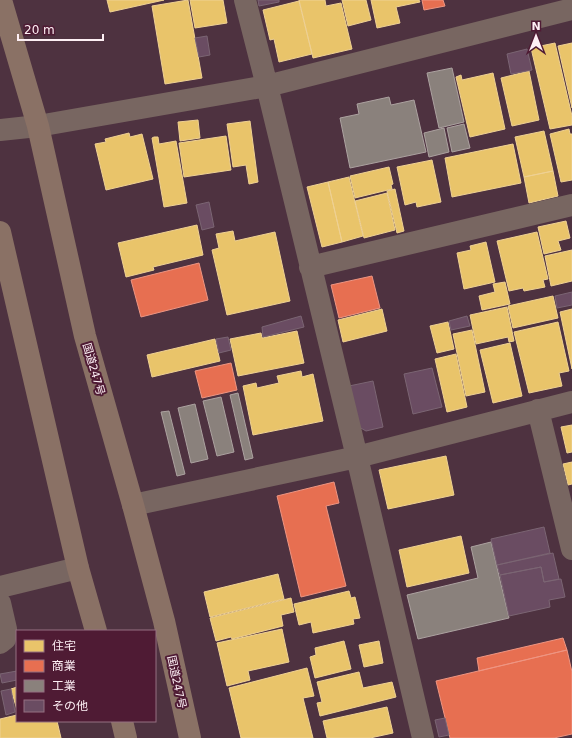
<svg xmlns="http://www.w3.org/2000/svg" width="572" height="738" viewBox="0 0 572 738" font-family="'DejaVu Sans','Noto Sans JP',sans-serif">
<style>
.homes{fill:#e9c46a;stroke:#efd193}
.shops{fill:#e76f51;stroke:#ee9582}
.industry{fill:#8a817c;stroke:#aca2a0}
.building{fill:#6a4c62;stroke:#7b6573}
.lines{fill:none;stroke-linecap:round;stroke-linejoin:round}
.minor{stroke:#786661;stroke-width:22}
.highway{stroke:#8a7165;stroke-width:22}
.labels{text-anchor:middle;stroke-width:4;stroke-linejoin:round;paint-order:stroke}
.street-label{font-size:11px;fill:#fdeff4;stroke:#4f1b34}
</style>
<rect width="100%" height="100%" fill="#4e3240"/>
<!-- homes -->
<path class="homes" d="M107,0H164L110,12Z
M188,0L202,78L165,84L152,6Z
M190,0H223L227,23L195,28Z
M299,0H325L326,6L341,3L352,49L313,58Z
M342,0H366L371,20L348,26Z
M371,0H419L420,2L396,7L400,23L377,28Z
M299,1L312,54L279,62L274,39L270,40L263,10Z
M555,43L572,116V125L550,129L531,48Z
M572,43V108L558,46Z
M529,71L539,120L512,126L501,78Z
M493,73L505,129L470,137L456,77L461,75L462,80Z
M198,120L200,138L180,141L178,122Z
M250,121L258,182L249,184L246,165L233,167L227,124Z
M569,129L570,134H572V180L561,182L550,134Z
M544,131L553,171L524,177L515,137Z
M129,133L130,137L142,134L153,179L106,190L95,144L106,142L105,139Z
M226,136L231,170L184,177L179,143Z
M154,137H158L159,144L176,141L187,203L164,207L152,138Z
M513,144L521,183L452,197L445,158Z
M432,160L441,202L417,207L416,202L405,205L397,167Z
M389,167L393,184L391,185L392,189L355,198L350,176Z
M553,171L558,196L529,203L524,177Z
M349,177L363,236L342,242L328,182Z
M328,182L342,242L322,247L307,187Z
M395,189L404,231L397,233L387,191Z
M387,193L395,230L364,238L355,201Z
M566,221L570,238L558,241L561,250L544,254L538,227Z
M197,225L203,255L153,267L154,270L126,277L118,243Z
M233,231L235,241L275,232L290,301L227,315L212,250L219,248L216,234Z
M537,232L548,279L543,280L545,287L524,291L523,288L509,291L497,241Z
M486,242L495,282L464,289L457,253L471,250L470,246Z
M572,250V281L551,286L545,256Z
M505,282L510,304L482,310L479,296L495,292L493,284Z
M553,296L558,318L513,328L508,306Z
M507,307L514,341L509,342L508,337L476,344L470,315Z
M382,309L387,331L343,342L338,320Z
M572,309V369L560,312Z
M448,322L454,349L437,353L430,326Z
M558,322L569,371L559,373L562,386L529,393L514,332Z
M472,330L485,392L466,396L453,334Z
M297,331L304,363L238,376L230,339L261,333L262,338Z
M215,339L220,361L152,377L147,355Z
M510,343L522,396L493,403L480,350Z
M456,354L467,407L447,412L435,359Z
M301,371L302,377L313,374L323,421L253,435L243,386L256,383L257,388L279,383L277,376Z
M572,425V452L567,453L561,427Z
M446,456L454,495L388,509L379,470Z
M572,462V484L568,485L563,464Z
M461,536L469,573L407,587L399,550Z
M278,574L284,599L210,617L204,592Z
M349,591L351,598L355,597L360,618L353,619L354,624L313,633L311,622L299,625L294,604Z
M291,598L294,612L281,615L283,626L232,639L231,637L216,641L210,618Z
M282,629L289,662L248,671L250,680L227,686L217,643Z
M344,641L351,669L315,678L310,657L316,655L315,648Z
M379,641L383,663L364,667L359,645Z
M307,668L314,696L303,698L313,738H241L229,688Z
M359,672L363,688L392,682L396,697L320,716L317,703L322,702L317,682Z
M17,687V710L11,689Z
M387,707L393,733L370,738H327L323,721Z
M17,715V721H57L61,738H0V719Z"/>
<!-- shops -->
<path class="shops" d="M422,0H443L445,6L424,10Z
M199,263L208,300L141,317L131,280Z
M372,276L380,308L339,318L331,285Z
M231,363L237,390L202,398L195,371Z
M334,482L339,503L326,506L346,586L301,597L277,496Z
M563,638L567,650L479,671L477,658Z
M567,650L572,672V734L554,738H450L436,681Z"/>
<!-- industry -->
<path class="industry" d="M452,68L464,122L439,128L427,73Z
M389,97L391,105L414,100L426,152L350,168L340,118L359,114L357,104Z
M464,124L470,148L452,152L447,128Z
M444,128L449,152L429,157L424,133Z
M238,393L253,458L245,460L230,395Z
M221,397L234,452L217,456L203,401Z
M195,404L208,459L191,463L178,408Z
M169,411L185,474L177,476L161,412Z
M491,542L509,618L418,639L407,595L478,578L471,547Z"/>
<!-- building -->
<path class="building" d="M258,0H279V2L259,6Z
M207,36L210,55L199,57L195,38Z
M527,49L532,70L511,74L507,54Z
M209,202L214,227L202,230L196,205Z
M572,292V305L557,308L555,296Z
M301,316L304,327L263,337L262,327Z
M467,316L470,326L451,330L449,321Z
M228,337L231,350L219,353L216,339Z
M432,368L442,407L413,414L404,374Z
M373,381L383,427L366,431L359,427L349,386Z
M544,527L550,553L497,565L491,539Z
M553,553L559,579L544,582L541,567L500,575L497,565Z
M541,567L544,582L561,579L565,597L549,600L550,607L509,616L500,575Z
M17,671V680L2,683L0,674Z
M11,689L15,712L6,715L1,691Z
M445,718L449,735L439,737L435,720Z"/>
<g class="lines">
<!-- minor -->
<path class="minor" d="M245,0L267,86L357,457L423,738
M0,130L38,126L267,86L572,9
M310,267L572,205
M538,410L572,549
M133,505L357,457L572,402
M0,587L78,568
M0,603L6,629L5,639L0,643"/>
<!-- highway -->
<path class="highway" d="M1,0L38,126L85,336L133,505L164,621L190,738
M0,232L78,568L96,631
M122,721L126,738"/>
</g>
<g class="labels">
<!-- street labels -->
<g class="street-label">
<text transform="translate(94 369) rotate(74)" y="4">国道247号</text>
<text transform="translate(177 682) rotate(78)" y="4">国道247号</text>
</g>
</g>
<!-- legend -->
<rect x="16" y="630" width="140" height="92" fill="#4f1b34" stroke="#957081"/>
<rect x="24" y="640" width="20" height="12" fill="#e9c46a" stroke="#957081"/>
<text x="52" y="650" font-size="12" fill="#fdeff4">住宅</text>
<rect x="24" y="660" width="20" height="12" fill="#e76f51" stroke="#957081"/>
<text x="52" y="670" font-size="12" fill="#fdeff4">商業</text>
<rect x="24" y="680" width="20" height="12" fill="#8a817c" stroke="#957081"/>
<text x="52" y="690" font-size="12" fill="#fdeff4">工業</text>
<rect x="24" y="700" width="20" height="12" fill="#6a4c62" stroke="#957081"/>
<text x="52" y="710" font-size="12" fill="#fdeff4">その他</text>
<!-- north arrow -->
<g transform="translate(536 36)" stroke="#4f1b34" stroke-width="3" paint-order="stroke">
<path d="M0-3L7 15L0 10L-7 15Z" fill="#fdeff4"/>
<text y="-6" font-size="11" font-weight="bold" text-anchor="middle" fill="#fdeff4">N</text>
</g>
<!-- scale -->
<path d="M18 34v6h85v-6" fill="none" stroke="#fdeff4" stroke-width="2"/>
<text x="24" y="34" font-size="12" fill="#fdeff4" stroke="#4f1b34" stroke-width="3" paint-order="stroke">20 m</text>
</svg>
